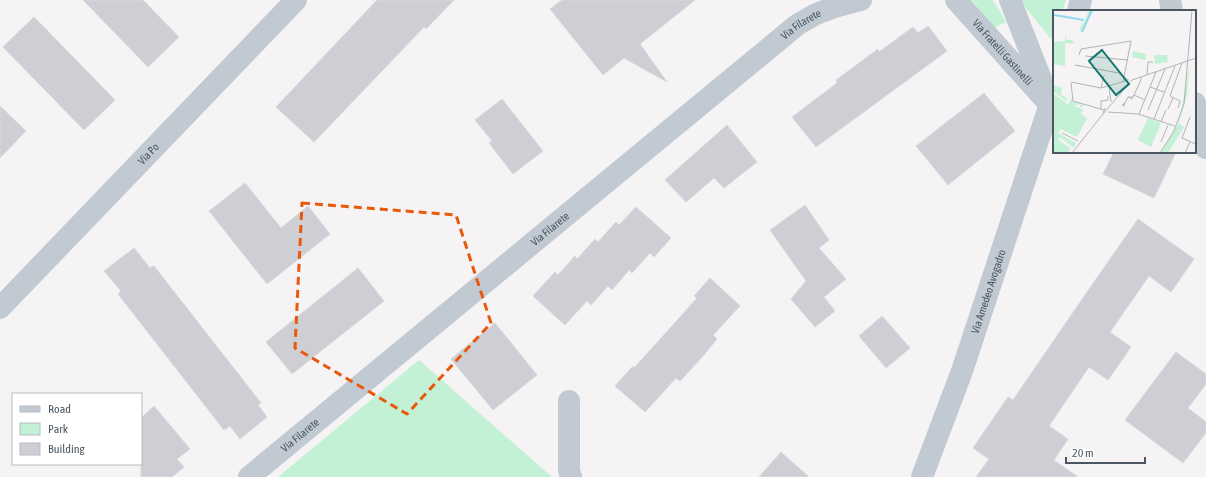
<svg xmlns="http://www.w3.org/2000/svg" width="1206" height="477" viewBox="0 0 1206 477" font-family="'Asap Condensed',sans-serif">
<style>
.green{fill:#c3f1d5}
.building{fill:#cdcfd5;stroke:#d7d9de}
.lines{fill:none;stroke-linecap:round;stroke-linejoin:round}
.minor{stroke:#c1cad2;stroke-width:22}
.marked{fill:none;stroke:#e8590c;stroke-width:3;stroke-dasharray:8 5;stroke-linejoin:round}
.labels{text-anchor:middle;stroke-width:3;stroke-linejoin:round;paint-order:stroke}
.street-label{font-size:11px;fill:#4a5661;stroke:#fff}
.inset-river{fill:none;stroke:#90daee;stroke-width:2}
.inset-road{fill:none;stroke:#b1b4b9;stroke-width:1}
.view{fill:#0f766e;fill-opacity:0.15;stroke:#0f766e;stroke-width:2}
.inset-edge{fill:none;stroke:#4a5661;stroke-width:2}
</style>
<rect width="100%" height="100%" fill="#f5f3f3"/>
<!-- green -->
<path class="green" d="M972,0H993L1006,22L994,28Z
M1022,0H1066L1062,11H1054V32L1051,39L1021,2Z
M419,360L552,477H278Z"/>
<!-- building -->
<path class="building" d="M83,0H143L179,37L148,67Z
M377,0H454L426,29L424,27L314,142L276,107Z
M562,0H695L640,44L667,82L624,58L603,75L550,9Z
M34,17L115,100L84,130L3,47Z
M928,26L947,51L816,147L792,117L837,83L836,80L878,49L879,52L913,27L918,33Z
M984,93L1015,131L948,185L916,146Z
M502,99L543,151L513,174L489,143L492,141L475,120Z
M0,106L26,131L0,158Z
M727,125L757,162L724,188L714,178L686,202L665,180Z
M1114,152H1176L1154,198L1103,174Z
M245,183L281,228L308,206L330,234L267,284L209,211Z
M805,205L829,240L819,248L846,279L824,297L835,311L815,327L791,299L806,281L770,230Z
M636,207L671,238L654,257L650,253L632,273L629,270L612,290L608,286L591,305L587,301L565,325L533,296L555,272L558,275L575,256L577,259L595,239L598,242L616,222L619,225Z
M1138,219L1194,259L1171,292L1149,276L1110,332L1131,347L1108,380L1089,367L1049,426L1068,439L1054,460L1078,477H976L989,459L973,448L1008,397L1013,400L1087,292Z
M134,248L150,268L154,266L261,403L258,405L267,417L240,439L230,426L224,430L118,294L121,291L104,271Z
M358,268L384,301L292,374L266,342Z
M710,278L740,306L713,335L717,339L704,355L680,381L676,378L645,412L615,386L633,366L634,368L672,326L697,298L694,296Z
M882,316L910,348L886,368L859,336Z
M495,323L537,375L493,410L451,359Z
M1176,352L1206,374V384L1188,408L1206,422V433L1183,463L1125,420Z
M154,406L190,449L177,459L184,467L172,477H141V418Z
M781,452L809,477H759Z"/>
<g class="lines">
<!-- minor -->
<g class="minor">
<path id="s1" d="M956,0L1050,105"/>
<path d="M1010,0L1046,92"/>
<path d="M1170,0L1172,11"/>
<path d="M1078,11L1081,0"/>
<path d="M1195,103L1206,148"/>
<path id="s2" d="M0,308L296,0"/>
<path d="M569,401V470L571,477"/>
<path id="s3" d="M249,477L797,25L816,14L835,7L861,0"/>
<path id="s4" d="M922,477L962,371L1054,92"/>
</g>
</g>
<!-- marked area -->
<path class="marked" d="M302,203L456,215L491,323L407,414L295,348Z"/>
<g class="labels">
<!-- street labels -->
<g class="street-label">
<text dy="4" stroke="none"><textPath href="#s3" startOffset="714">Via Filarete</textPath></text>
<text dy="4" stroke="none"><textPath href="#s1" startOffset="70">Via Fratelli Gastinelli</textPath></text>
<text dy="4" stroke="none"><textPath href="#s2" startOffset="214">Via Po</textPath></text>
<text dy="4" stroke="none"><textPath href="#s3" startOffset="390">Via Filarete</textPath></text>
<text dy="4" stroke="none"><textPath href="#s4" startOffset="197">Via Amedeo Avogadro</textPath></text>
<text dy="4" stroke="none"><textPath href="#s3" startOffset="66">Via Filarete</textPath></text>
</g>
</g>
<!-- overview -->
<g transform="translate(1053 10)">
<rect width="143" height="143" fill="#f5f3f3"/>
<path d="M36,0H40L29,23L27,20L29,10L30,16ZM12,25L14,30H19L21,34L12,33V56L0,54V32L12,31ZM80,41L93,44L92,50L79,47ZM101,45H114L115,52L102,54ZM137,53L134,85L126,114L131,117L115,143H108L126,112ZM0,75L9,78L8,85L14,88L13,91L0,81ZM0,83L15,95L18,88L20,92L30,94L31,97H27L28,94L21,95L30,100L29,103L26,102L34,109L24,127L8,119L5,123L23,133L21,138L7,127L5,130L17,138L14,143H0ZM95,108L108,113L98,137L85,130Z" fill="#c3f1d5"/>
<path class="inset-river" d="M1,5L31,10M29,22L39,0"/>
<path class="inset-road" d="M26,45L28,39L78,31L70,72M32,46L75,50M22,55L66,63L75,70M94,65L95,52H100M18,72L48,78L76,70M18,73L20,91L51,100M56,77L58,92M97,77L111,82M48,78L51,65M81,85L92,90M80,87H75L79,89L88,70V67M72,93L69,95L71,96L72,93L75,87M125,98L127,91L117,86L129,53M48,99V91L55,90V86M115,99L120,88M95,100L112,59M55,102L85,104L122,116M50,104L79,70L143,48M86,104L103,62M137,107L129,128L143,134M101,109L122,56M108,112L113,100M9,123L25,131M108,132L115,115M19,143L50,104L52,98M107,143L121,121L131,94L139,0M132,143L137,132"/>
<path class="view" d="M49,40L76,74L63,85L36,51Z"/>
<rect width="143" height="143" class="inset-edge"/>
</g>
<!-- legend -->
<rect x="12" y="393" width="130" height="72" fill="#ffffff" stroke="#b7bbc0"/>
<rect x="20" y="406" width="20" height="6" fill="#c1cad2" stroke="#b7bbc0"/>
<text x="48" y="413" font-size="12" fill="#4a5661">Road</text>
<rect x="20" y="423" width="20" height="12" fill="#c3f1d5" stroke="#b7bbc0"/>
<text x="48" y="433" font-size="12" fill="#4a5661">Park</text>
<rect x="20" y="443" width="20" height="12" fill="#cdcfd5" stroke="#b7bbc0"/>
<text x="48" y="453" font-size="12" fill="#4a5661">Building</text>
<!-- scale -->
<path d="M1066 457v6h79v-6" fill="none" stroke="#4a5661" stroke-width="2"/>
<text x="1072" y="457" font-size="12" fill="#4a5661" stroke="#ffffff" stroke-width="3" paint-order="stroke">20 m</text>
</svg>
